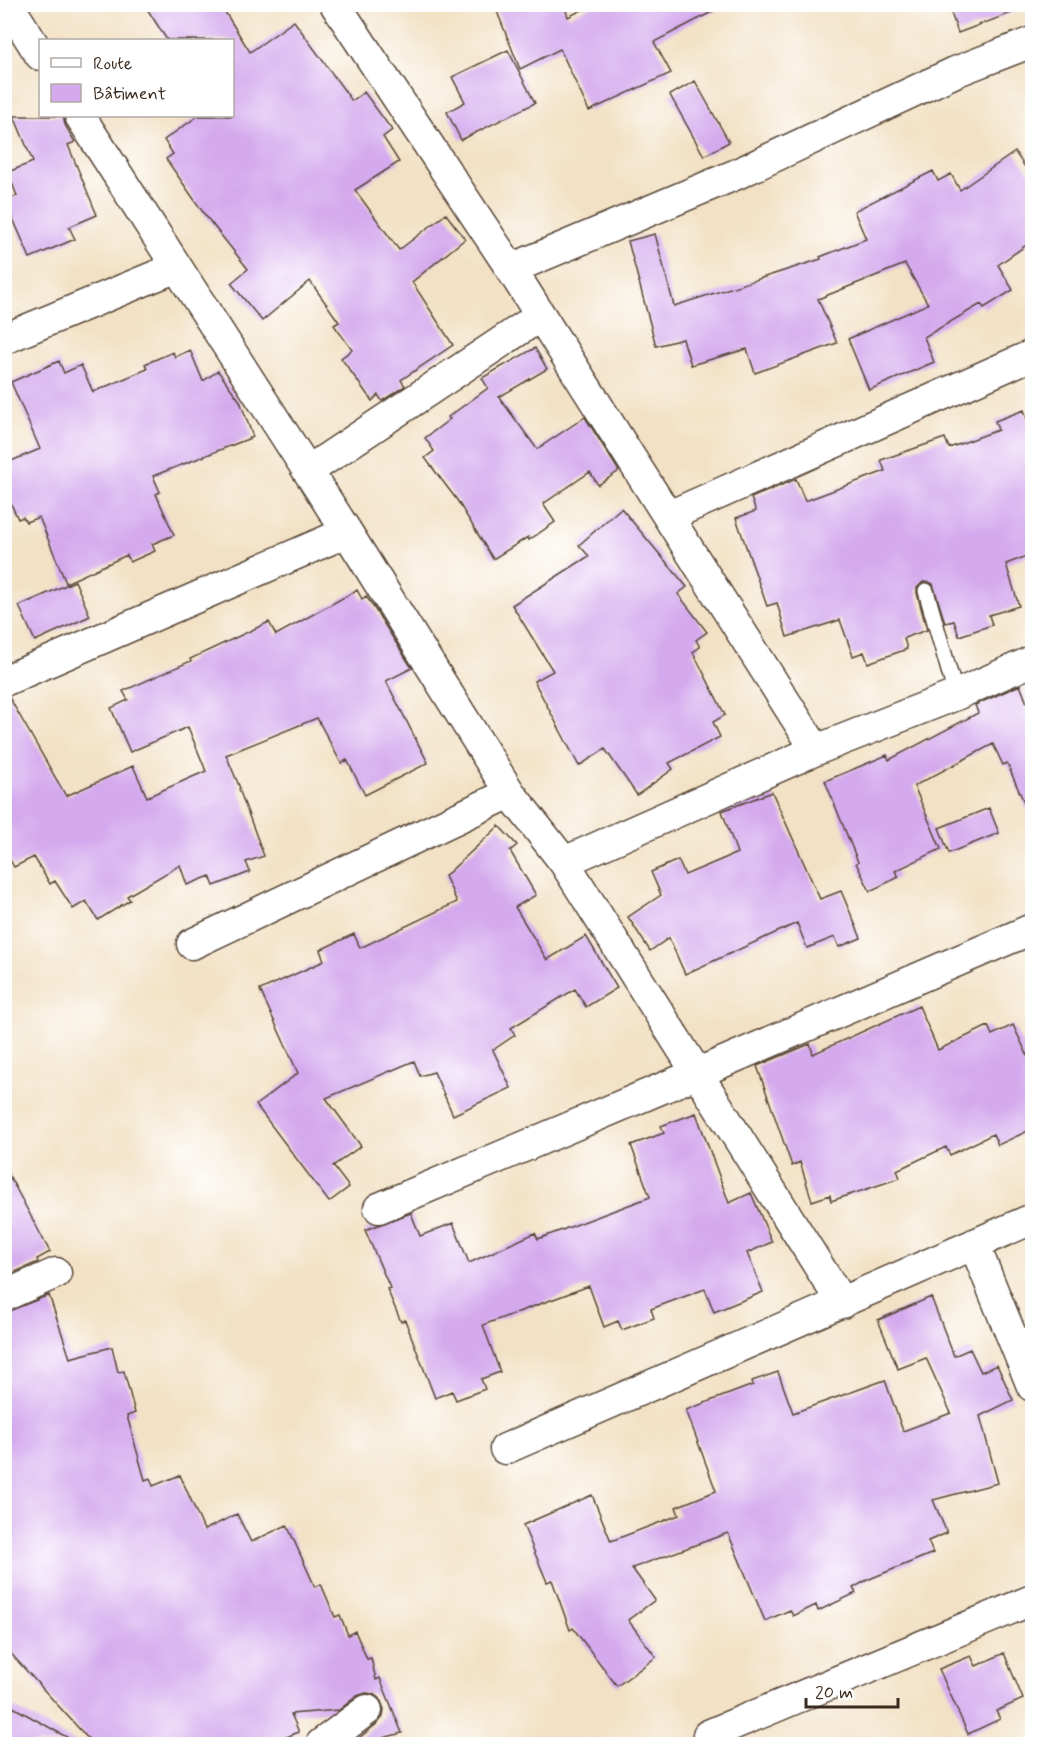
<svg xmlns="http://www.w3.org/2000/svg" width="1037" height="1749" viewBox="0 0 1037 1749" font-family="Mynerve,sans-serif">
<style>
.building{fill:#d4a9ed}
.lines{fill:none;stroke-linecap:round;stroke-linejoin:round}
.lane-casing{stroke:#564537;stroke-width:18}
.street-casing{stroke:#564537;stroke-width:33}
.lane{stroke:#fff;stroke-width:15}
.street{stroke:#fff;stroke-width:30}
</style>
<rect width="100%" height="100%" fill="#fff"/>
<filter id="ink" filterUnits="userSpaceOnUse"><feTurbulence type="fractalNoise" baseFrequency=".0167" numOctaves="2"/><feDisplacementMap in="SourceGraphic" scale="12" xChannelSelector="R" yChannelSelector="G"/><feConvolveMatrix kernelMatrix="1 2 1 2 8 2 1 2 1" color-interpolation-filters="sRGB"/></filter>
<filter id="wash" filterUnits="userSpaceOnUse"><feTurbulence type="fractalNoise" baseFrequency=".008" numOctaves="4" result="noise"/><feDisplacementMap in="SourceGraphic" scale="24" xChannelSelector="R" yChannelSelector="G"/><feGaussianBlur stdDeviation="1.35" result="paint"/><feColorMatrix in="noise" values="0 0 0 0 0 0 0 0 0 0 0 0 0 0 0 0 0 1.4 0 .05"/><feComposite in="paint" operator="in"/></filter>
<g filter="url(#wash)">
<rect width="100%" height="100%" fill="#f2e1c4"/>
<g id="blocks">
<!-- building -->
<path class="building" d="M144,4H220L250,52L294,21L352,101L364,92L392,130L383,137L399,162L355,190L399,250L446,214L465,239L412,282L453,345L401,380L405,386L382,401L378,395L372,401L341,358L352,350L334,325L339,322L310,281L262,321L231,283L248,269L205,215L166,159L173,154L164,140L198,116H232V40H167Z
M494,4H564L568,17L594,4H727L654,42L671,73L589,111L560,49L520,69Z
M948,4H1026L1027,7L958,33Z
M508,50L535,103L461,140L447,112L465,102L452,77Z
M695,81L729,142L704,156L670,95Z
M14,116H63L65,125L75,142L68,145L97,215L69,227L75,239L30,258L5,200L17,196L8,172L33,162Z
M1015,152L1032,177V241L998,265L1013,290L984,308L981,304L924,337L934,362L869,390L848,339L928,304L905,264L818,299L837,343L755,373L747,349L691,365L683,339L656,346L628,241L655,234L674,306L821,259L820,257L866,239L854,211L933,171L938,181L951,174L960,190Z
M535,348L547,369L499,397L537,449L585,417L619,471L598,485L590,472L543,504L555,522L529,540L528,537L493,559L457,500L425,458L434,451L425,438L450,419L448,417L488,388L482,378Z
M190,350L203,381L218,371L240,401L253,437L153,476L160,492L156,494L174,535L152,544L155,551L130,562L127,555L66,583L39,517L26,522L23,517L18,519L4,489V464L40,449L11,382L59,361L64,373L81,365L93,392L147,369L145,364L173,352L175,357Z
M1024,410L1027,419L1032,417V554L1006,564L1019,606L989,615L992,625L959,636L954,621L945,623L933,584L929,582H923L917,588V593L927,630L904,638L907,649L868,663L864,652L853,656L840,620L787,637L777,603L767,606L736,518L756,511L751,498L796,479L805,501L885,471L881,460L945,438L949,448L998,430L995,421Z
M621,508L687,587L678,594L707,632L696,640L700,647L693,652L725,715L713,722L720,737L669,763L673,769L637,795L605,749L579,766L534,681L553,671L512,605L589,556L579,545Z
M75,581L90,616L35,641L19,606Z
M357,590L362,599L366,596L374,608L412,668L386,681L428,763L365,795L347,760L341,763L317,718L226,755L240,788L239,789L264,856L246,862L250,872L214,886L210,876L187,885L180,865L127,896L130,900L98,920L86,901L73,909L55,881L50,884L34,857L14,867L4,849V698L9,697L66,796L133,766L147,797L206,771L188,727L130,752L111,708L128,700L123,691L191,661L190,659L269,622L276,635Z
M1020,685L1032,716V821L1007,763L1003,765L993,744L914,786L941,849L895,871L899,877L870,891L856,863L858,862L825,781L887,755L889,760L978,713L975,705Z
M772,792L820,899L841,891L861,938L839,947L835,937L807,948L797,923L685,974L669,938L650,951L628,917L661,895L651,872L678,860L685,875L737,853L722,811Z
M989,808L999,833L949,853L939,828Z
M499,826L517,845L510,851L536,895L515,907L547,960L586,936L617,988L586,1007L575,989L511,1028L515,1035L493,1050L511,1088L453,1115L434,1072L420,1076L414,1061L326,1098L361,1146L333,1166L349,1187L329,1202L256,1105L298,1073L260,990L324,961L320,950L354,934L360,948L457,902L445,876Z
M919,1006L938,1050L988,1026L992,1035L1013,1025L1032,1065V1129L998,1145L993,1134L950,1155L946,1147L897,1170L900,1178L831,1201L830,1195L812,1201L800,1162L792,1166L757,1066L810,1044L813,1054Z
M696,1113L729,1203L751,1193L772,1242L747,1253L763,1292L714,1312L705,1289L651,1309L654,1318L622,1330L618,1321L604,1327L589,1286L483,1325L500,1372L481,1379L485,1389L456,1400L452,1391L435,1398L405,1320L401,1322L387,1289L390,1288L365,1230L411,1213L420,1236L453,1223L469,1263L535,1233L538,1239L650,1197L631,1145L664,1133L661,1126Z
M4,1166L50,1252L37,1259L38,1262L4,1277Z
M49,1295L70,1358L112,1347L118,1372L124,1371L135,1413L127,1416L145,1480L150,1478L153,1486L180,1475L204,1530L237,1514L251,1542L287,1525L315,1587L321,1584L335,1617L340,1615L348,1635L355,1631L367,1659L371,1658L376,1680L380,1678L402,1733L360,1744L359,1738L378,1723L383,1717L384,1709L380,1699L373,1694L366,1693L357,1696L339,1710L291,1714L299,1732L268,1744H93L4,1646V1313Z
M931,1297L954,1356L970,1349L981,1372L997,1365L1013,1400L980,1416L998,1483L933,1500L947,1533L928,1541L933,1553L867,1580L853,1588L856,1593L818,1611L816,1605L793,1616L790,1610L765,1621L728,1533L632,1568L655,1600L628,1620L656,1657L617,1686L573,1628L570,1630L552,1580L547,1582L523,1525L592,1495L611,1541L679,1515L676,1507L716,1491L686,1410L753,1385L752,1381L778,1372L793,1413L885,1380L903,1431L951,1413L926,1358L898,1369L878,1320Z
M1004,1653L1023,1699L996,1711L1000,1719L968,1734L939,1669L971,1656L976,1666Z
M4,1702L79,1744H4Z"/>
</g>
</g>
<g filter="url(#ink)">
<use href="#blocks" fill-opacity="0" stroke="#564537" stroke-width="1.5"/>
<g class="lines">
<defs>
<path id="lane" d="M926,591L956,695"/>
<path id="street" d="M8,4L40,55
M335,4L511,269L816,750
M80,116L347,532L510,793L564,862L842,1303
M511,269L737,174L955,72L1032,42
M4,339L177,267
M308,471L540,316
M669,516L1032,355
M4,681L347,532
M564,862L816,750L956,695L1032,661
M192,944L510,793
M379,1208L698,1073L1032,929
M974,1244L1032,1386
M4,1296L56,1273
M505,1449L1032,1219
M708,1735L1032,1600
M321,1744L367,1710"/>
</defs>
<!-- lane casing -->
<use href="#lane" class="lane-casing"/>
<!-- street casing -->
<use href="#street" class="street-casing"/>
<!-- lane -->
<use href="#lane" class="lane"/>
<!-- street -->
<use href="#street" class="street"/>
</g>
</g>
<!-- margin -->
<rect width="1037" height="1749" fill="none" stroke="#fff" stroke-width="24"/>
<!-- legend -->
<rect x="39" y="39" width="195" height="78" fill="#ffffff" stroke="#b1aaa5" stroke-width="1.5"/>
<rect x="51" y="58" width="30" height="9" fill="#ffffff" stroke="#b1aaa5" stroke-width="1.5"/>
<text x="93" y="69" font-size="18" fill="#3b2a1e">Route</text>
<rect x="51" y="84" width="30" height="18" fill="#d4a9ed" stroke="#b1aaa5" stroke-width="1.5"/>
<text x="93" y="99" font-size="18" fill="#3b2a1e">Bâtiment</text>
<!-- scale -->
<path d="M806 1698v9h92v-9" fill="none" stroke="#3b2a1e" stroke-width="3"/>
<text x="815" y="1698" font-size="18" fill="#3b2a1e" stroke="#ffffff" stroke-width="4.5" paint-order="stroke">20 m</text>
</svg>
